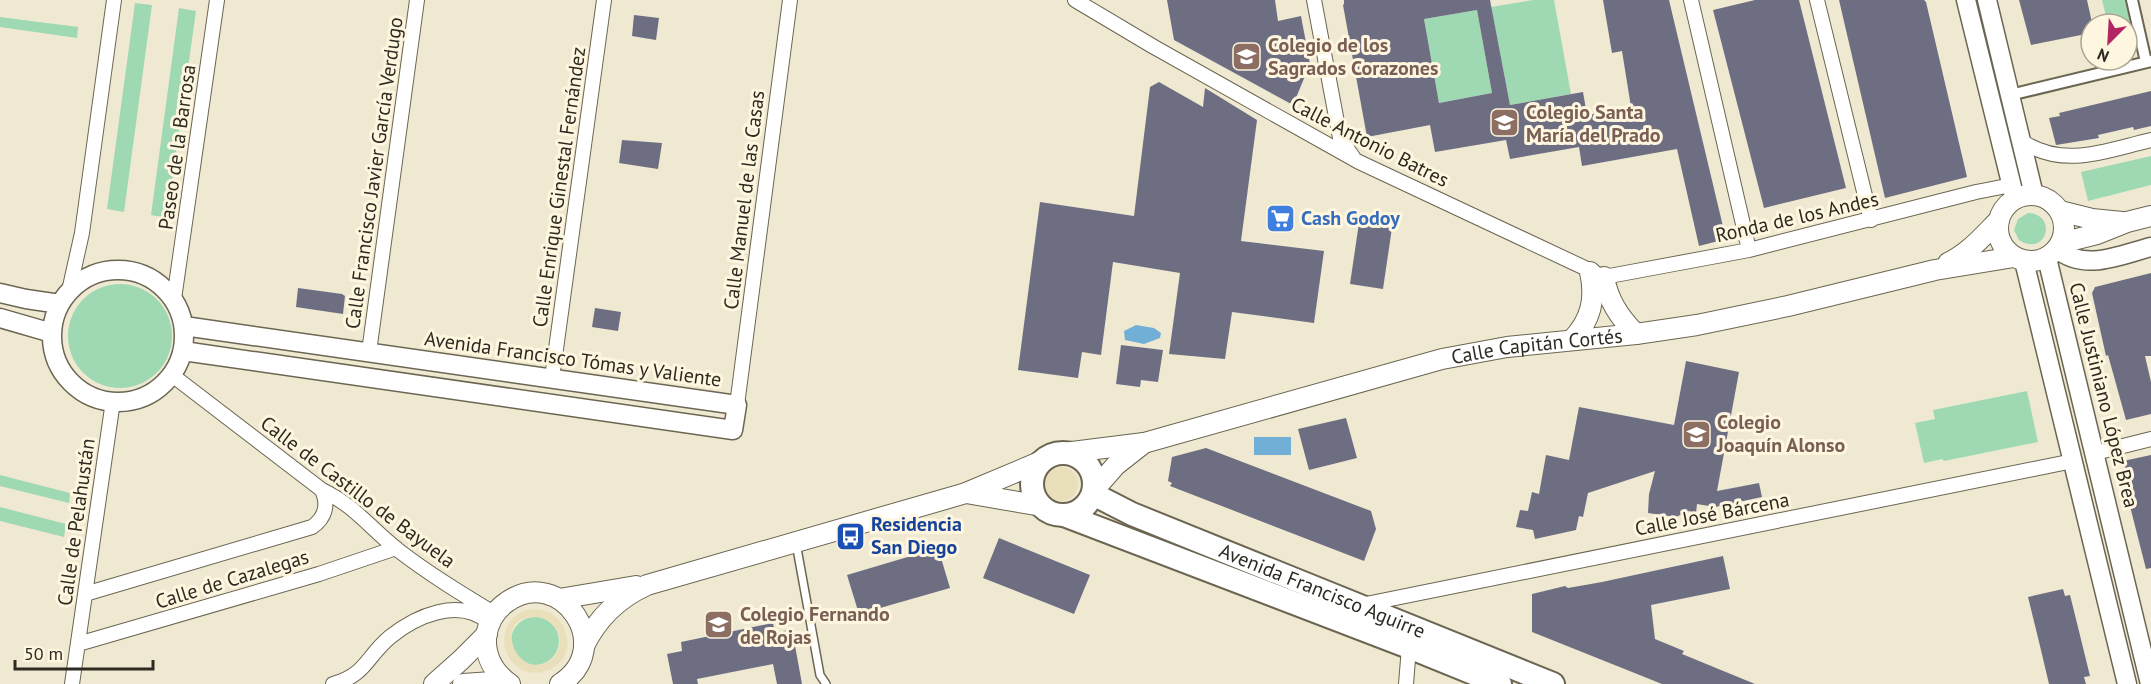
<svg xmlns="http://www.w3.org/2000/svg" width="2151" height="684" viewBox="0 0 2151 684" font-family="'PT Sans',sans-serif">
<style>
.green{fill:#9ed9b4}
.sand{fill:#e9e0bb;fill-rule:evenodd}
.water{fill:#72afd6}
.building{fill:#6e6e83;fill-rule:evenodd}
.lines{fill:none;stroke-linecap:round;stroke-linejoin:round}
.service-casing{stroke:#6b6551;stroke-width:10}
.pedestrian-casing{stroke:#6b6551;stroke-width:14}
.minor-casing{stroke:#6b6551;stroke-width:16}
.tertiary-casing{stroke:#6b6551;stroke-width:21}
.secondary-casing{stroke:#6b6551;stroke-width:22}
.primary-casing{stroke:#6b6551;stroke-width:26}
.service{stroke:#fff;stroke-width:7}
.pedestrian{stroke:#fff;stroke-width:10}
.minor{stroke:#fff;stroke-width:14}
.tertiary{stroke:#fff;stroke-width:18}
.secondary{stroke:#fff;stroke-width:20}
.primary{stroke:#fff;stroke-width:22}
.labels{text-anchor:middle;stroke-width:6;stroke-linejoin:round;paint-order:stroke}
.education-label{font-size:20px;font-weight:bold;fill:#785e54;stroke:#fef6df;text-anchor:start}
.street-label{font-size:20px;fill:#2c2a21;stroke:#fef6df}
.shop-label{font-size:20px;font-weight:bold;fill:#366cbe;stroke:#fef6df;text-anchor:start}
.transit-label{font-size:20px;font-weight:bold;fill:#164399;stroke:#fef6df;text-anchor:start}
</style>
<rect width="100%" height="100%" fill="#f0e9d2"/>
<!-- green -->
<path class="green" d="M1533,0H1554L1571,94L1510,105L1491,7Z
M2102,0H2126L2133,36L2127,38V24H2108Z
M135,3L152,5L124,212L107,209Z
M179,8L196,11L167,218L151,215Z
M1477,10L1492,93L1439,103L1424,19Z
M0,17L78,27L77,38L0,27Z
M2151,156V185L2088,201L2081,172Z
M2028,213C2059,214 2046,258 2019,240L2014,230L2018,219Z
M68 336a52 52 0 1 1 104 0a52 52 0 1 1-104 0Z
M2027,391L2038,442L1944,461L1942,459L1924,463L1915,423L1935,419L1933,410Z
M0,475L70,493L69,503L0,486Z
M0,507L66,524L64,537L0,521Z
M511 641a24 24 0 1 1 48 0a24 24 0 1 1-48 0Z"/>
<!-- sand -->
<path class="sand" d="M1044 484a17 17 0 1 1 34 0a17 17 0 1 1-34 0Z
M527,610C568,602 584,659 546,671C506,684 485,624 527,610ZM539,617C559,622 568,646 551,660C515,684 490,612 539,617Z"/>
<!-- water -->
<path class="water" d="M1136,325L1154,328L1161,333L1160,338L1144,344L1125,340L1124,331Z
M1254,437H1291V455H1254Z"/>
<!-- building -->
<path class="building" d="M1167,0H1275L1278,21L1301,16L1310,64L1293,105L1174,40Z
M1344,0H1490L1510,105L1583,92L1587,115L1631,107L1622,51L1612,53L1603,0H1669L1726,239L1699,246L1677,149L1582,166L1579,147L1510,159L1506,140L1435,152L1430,125L1367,137L1343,5L1344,4ZM1477,10L1492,93L1439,103L1424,19Z
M1755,0H1799L1846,188L1764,208L1713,10Z
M1839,0H1924L1926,2L1967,177L1885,198Z
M2019,0H2087L2091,18V33L2031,45Z
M634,15L659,18L656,40L632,36Z
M1159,82L1203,107L1205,88L1257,120L1241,241L1324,251L1314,323L1232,312L1225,359L1169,354L1180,273L1113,262L1101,355L1082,352L1078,378L1018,370L1040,202L1134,216L1150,87Z
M2151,91V126L2134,130L2133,127L2098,135L2099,138L2056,145L2049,118L2060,116L2059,113Z
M622,140L662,143L658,169L619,163Z
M1360,216L1393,221L1383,289L1350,284Z
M2151,273V356H2145L2151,382V414L2126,420L2108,355L2106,356L2092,293L2095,287Z
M298,288L342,294L345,296L343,314L296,307Z
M595,308L621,312L618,331L592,327Z
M1121,345L1163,350L1158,382L1141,380L1140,387L1116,384Z
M1686,361L1739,372L1717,491L1759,483L1762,497L1715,507L1697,504L1696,513L1689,511L1676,517L1648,513L1649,494L1655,471L1588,493L1583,517L1579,516L1576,530L1535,539L1533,530L1516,527L1520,510L1528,511L1532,492L1539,494L1546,455L1569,460L1579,407L1674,425Z
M1346,418L1357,458L1309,470L1298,429Z
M1206,448L1371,511L1376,529L1364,561L1170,486L1172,483L1168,481L1172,457Z
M2151,455V568L2146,569L2121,471L2126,470L2123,461Z
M999,538L1090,575L1074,614L983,578Z
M938,548L950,588L859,614L847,575Z
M1723,556L1730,589L1651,605L1655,639L1684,651L1682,654L1755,684H1662L1532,632V594L1565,586L1568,588L1602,582Z
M2063,589L2065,596L2070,595L2074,611L2090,676L2084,677L2086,684H2049L2040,646L2028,597Z
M773,623L775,633L792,629L802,684H777L773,664L697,679L698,684H673L667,654L682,651L681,642Z"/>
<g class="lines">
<defs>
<path id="service" d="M796,543L820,675L826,684"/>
<path id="pedestrian" d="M2132,0L2146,62
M2010,95L2151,61"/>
<path id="minor" d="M1075,0L1154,47L1359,162L1604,277L1749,250L1976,192L2012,185
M1314,0L1340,138L1353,157
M1691,0L1749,250
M1817,0L1871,220
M2023,142C2065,169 2107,150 2151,140
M69,291L82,233L114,0
M174,299L217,0
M369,352L417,0
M172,375L322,490C354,505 371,529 398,550C429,574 462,594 495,614
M552,378L604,0
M737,405L790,0
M2095,453L2151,439
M85,594L312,527C325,518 329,505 322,490
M1361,605L2073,461
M78,644L319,574L396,548
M72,684L113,401
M333,684C366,675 366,657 390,637C416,616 459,597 488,622
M1406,684L1409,647"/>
<path id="tertiary" d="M1966,0L2015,199
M1987,0L2034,195
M2057,249C2085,272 2120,255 2151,247
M2047,258L2150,684
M2024,261L2127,684
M52 336a66 66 0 1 1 132 0a66 66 0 1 1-132 0Z
M0,293L26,299L60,304
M0,318L52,333
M183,351L733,430L737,405L184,326"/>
<g id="secondary">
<circle cx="2031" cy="228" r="33"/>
<path d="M2060,211L2092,219L2122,222"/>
<path d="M2061,243L2097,234L2127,222L2151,216"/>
<path d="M1948,263C1969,253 1983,236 1999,220"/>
<path d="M1604,277C1608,300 1619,317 1636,334"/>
<path d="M1572,340C1591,320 1596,299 1590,272"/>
<path id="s1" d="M1064,453L1144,443L1442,359L1507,347L1636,334L1697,325L1788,306L1935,270L2014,257"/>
<path d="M1094,490L1116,465L1144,443"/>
<path d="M966,493L1042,506"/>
<path d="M559,599L636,586"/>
<path d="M584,646C598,617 618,598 647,585L966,493L1042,461"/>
<path d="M434,684L461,660L487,634"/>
<path d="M463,684L492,682L509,684"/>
<path d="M510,684C494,673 485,657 486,637C488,623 495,610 507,602C560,564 618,647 560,684"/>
</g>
<g id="primary">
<circle cx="1063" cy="484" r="31"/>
<path id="s2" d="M1093,494L1132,514L1553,684"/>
<path d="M1064,515L1409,647L1500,684"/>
</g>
</defs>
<!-- service casing -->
<use href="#service" class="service-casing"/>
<!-- pedestrian casing -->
<use href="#pedestrian" class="pedestrian-casing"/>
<!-- minor casing -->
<use href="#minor" class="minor-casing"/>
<!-- tertiary casing -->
<use href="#tertiary" class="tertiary-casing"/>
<!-- secondary casing -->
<use href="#secondary" class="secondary-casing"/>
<!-- primary casing -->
<use href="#primary" class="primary-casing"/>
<!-- service -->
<use href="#service" class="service"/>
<!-- pedestrian -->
<use href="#pedestrian" class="pedestrian"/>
<!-- minor -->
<use href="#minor" class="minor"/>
<!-- tertiary -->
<use href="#tertiary" class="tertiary"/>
<!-- secondary -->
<use href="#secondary" class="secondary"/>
<!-- primary -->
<use href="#primary" class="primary"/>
</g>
<!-- icons -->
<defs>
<symbol id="school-square" viewBox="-11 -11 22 22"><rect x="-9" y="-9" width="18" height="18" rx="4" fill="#8d6e63" stroke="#fef6df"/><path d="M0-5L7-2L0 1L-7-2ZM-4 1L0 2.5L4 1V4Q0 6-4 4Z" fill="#fff"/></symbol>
<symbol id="supermarket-square" viewBox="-11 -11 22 22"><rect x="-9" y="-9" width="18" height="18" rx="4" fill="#3f7fe0" stroke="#fef6df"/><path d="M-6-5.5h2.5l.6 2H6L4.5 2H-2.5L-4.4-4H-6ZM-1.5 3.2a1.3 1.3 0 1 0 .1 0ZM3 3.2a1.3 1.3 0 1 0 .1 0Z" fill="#fff"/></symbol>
<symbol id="bus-square" viewBox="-11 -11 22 22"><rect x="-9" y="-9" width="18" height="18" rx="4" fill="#1a4fb4" stroke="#fef6df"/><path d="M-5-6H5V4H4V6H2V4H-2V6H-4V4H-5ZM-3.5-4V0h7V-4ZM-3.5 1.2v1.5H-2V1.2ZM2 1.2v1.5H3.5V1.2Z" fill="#fff"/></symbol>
</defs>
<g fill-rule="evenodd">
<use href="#school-square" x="1230" y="40" width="33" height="33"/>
<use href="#school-square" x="1488" y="106" width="33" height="33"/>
<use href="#supermarket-square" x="1264" y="202" width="33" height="33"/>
<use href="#school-square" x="1680" y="418" width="33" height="33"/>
<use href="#bus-square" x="834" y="520" width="33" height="33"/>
<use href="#school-square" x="702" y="608" width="33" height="33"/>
</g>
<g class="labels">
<!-- education labels -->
<g class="education-label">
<text x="1268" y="52">Colegio de los<tspan x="1268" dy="23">Sagrados Corazones</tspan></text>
<text x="1526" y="119">Colegio Santa<tspan x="1526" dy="23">María del Prado</tspan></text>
<text x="1717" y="429">Colegio<tspan x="1717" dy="23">Joaquín Alonso</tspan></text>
<text x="740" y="621">Colegio Fernando<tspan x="740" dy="23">de Rojas</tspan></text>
</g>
<!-- street labels -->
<g class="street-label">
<text transform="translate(1370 142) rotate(27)" y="7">Calle Antonio Batres</text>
<text transform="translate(177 147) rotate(-82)" y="7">Paseo de la Barrosa</text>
<text transform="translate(374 173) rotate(-82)" y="7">Calle Francisco Javier García Verdugo</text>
<text transform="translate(559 187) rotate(-82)" y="7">Calle Enrique Ginestal Fernández</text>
<text transform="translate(744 200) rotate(-83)" y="7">Calle Manuel de las Casas</text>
<text transform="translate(1797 217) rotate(-13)" y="7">Ronda de los Andes</text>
<text dy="7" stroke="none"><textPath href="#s1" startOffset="486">Calle Capitán Cortés</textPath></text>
<text transform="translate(573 359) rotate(8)" y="7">Avenida Francisco Tómas y Valiente</text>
<text transform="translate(2104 395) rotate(76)" y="7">Calle Justiniano López Brea</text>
<text transform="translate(358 492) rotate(37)" y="7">Calle de Castillo de Bayuela</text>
<text transform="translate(1712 514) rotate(-11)" y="7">Calle José Bárcena</text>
<text transform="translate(76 522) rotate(-82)" y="7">Calle de Pelahustán</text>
<text transform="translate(232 579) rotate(-17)" y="7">Calle de Cazalegas</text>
<text dy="7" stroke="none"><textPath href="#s2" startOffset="249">Avenida Francisco Aguirre</textPath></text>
</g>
<!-- shop labels -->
<g class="shop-label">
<text x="1301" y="225">Cash Godoy</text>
</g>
<!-- transit labels -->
<g class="transit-label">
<text x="871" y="531">Residencia<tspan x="871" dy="23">San Diego</tspan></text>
</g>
</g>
<!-- north arrow -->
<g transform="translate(2109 42) rotate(204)"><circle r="28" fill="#fef6df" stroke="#aaa493" stroke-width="1.5"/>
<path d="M0-4.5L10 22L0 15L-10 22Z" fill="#b22763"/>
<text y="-9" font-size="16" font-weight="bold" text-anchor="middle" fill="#2c2a21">N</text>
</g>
<!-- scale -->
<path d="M15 660v9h138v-9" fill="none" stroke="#2c2a21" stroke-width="3"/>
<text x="24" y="660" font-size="18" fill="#2c2a21" stroke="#fef6df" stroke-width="4.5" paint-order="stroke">50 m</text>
</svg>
